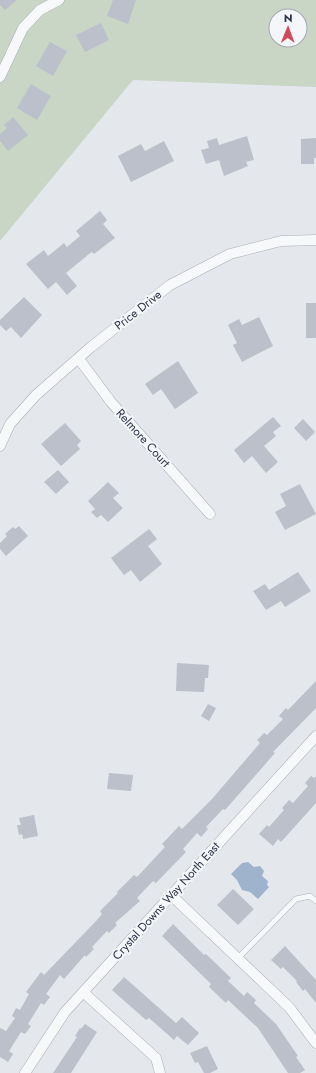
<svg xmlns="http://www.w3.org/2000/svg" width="316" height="1073" viewBox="0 0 316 1073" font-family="Jost,sans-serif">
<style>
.green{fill:#c9d6c5;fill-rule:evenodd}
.water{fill:#9fb4cc}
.building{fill:#bbc0ca}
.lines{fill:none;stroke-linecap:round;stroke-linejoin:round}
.lane-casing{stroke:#a9aeb7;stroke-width:6}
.street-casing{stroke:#a9aeb7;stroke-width:11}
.lane{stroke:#f7f8fa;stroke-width:5}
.street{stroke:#f7f8fa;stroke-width:10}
.labels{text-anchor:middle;stroke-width:4;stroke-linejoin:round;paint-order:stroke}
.street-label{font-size:12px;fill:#2b3445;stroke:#f4f6f9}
</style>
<rect width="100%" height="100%" fill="#e4e7ec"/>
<!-- green -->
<path class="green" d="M0,0H316V87L133,80L0,241ZM276,16H300V40H276Z"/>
<!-- water -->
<path class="water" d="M248,862L254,867L260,866L264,871L262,876L268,881L267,885L269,887L258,899L250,892L242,890L237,880L231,874L242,863Z"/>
<!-- building -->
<path class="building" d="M0,0H17L5,10L0,5Z
M113,0H136L128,24L107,16Z
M101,23L109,40L85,52L76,35Z
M50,42L67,51L53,76L36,66Z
M31,84L51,96L37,120L17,108Z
M13,117L28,135L8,151L0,141V134L7,128L4,125Z
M247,136L254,160L246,162L248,166L224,176L219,160L206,164L201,150L209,148L207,141L217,138L219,145Z
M316,138V158H314V164H301V139Z
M164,141L174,161L131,182L118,156L141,144L145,151Z
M100,211L107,220L103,224L115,238L94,254L92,252L89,254L66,273L77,286L67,295L56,282L48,289L26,264L44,250L48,256L64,243L67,247L80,236L76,231Z
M24,297L42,315L21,338L11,327L6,331L0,325V320Z
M306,303H316V338H306Z
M259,317L273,346L242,362L233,345L237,343L228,325L239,319L242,325Z
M178,361L198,393L175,409L161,389L153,395L145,384Z
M273,417L281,426L273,432L276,436L264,446L278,462L266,473L252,456L244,463L234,450Z
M303,419L315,432L306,441L294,428Z
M65,423L81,441L77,445L80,449L61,466L41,444Z
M58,470L69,482L56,494L44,482Z
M108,482L119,493L113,498L123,508L108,522L101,515L97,518L91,512L95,509L88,501Z
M300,484L316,514L285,530L275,512L286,506L280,494Z
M19,526L28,536L6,556L0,549V543L7,536L5,534L13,527L15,529Z
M149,529L157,539L148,546L162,564L140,582L131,570L124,575L111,558Z
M298,572L311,591L285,607L281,601L266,610L253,591L265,584L269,590Z
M177,663L209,665L208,678H205L204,692L176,691Z
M316,681V708L273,752L275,753L225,810L223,809L206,827L208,829L201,837L197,833L183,849L186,852L156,883L153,881L137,898L140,901L115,923L117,925L109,933L107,931L92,947L94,949L86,957L85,955L64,979L60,975L46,994L50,997L44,1005L41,1003L28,1024L31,1026L25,1034L21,1032L9,1051L13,1054L8,1062L0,1057V1028L6,1031L15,1018L12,1016L16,1008L20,1010L29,994L26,992L41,972L44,975L97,920L102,914L100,911L118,893L117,892L134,875L137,877L165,847L162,844L179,826L182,829L212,799L260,743L257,740L264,733L267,735L283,719L279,716L286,708L288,710Z
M208,704L216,708L209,721L201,716Z
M109,773L133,775L131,791L107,789Z
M311,776L314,778L316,776V803L281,842L278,839L273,846L259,834L267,825L269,827L284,810L282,808L289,800L293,803L308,786L305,783Z
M34,815L38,836L23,839L22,834L19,835L17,825H21L19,818Z
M233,889L254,909L238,925L217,905Z
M173,924L204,955L206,954L231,978L228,981L244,996L247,992L256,1000L254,1003L276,1024L298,1056L296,1057L305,1070L300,1073H288L258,1028L228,1000L226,1003L209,987L211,984L162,936Z
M285,946L316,980V1003L305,989L303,991L296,982L297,981L283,967L281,969L271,960Z
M124,977L176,1023L182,1017L199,1033L188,1045L177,1036L174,1040L149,1018L146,1020L112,990Z
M85,1024L97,1032L71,1073H53L77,1037L75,1036L80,1028L81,1029Z
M207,1046L218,1069L210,1073H204L198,1062L195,1063L190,1053Z"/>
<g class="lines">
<defs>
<path id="lane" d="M238,958L296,899L310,896L316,901"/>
<path id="street" d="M0,77L23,28L40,10L59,0
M79,359L111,402L210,514
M0,446L10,424L36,395L91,347L170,285L230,254L281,241L316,240
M171,895L289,1007L316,1043
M83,992L156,1058L160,1073
M25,1073L65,1012L316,736"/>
</defs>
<!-- lane casing -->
<use href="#lane" class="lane-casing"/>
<!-- street casing -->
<use href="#street" class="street-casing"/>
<!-- lane -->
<use href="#lane" class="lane"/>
<!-- street -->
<use href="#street" class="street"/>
</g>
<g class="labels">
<!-- street labels -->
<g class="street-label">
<text transform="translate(138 310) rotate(-38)" y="4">Price Drive</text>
<text transform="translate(143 438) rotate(48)" y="4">Relmore Court</text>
<text transform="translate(166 901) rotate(-48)" y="4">Crystal Downs Way North East</text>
</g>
</g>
<!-- north arrow -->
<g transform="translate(288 28) rotate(1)"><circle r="19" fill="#f4f6f9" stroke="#a4a8b1"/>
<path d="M0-3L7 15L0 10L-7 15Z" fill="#d1495b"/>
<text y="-6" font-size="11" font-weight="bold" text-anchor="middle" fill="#2b3445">N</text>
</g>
</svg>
